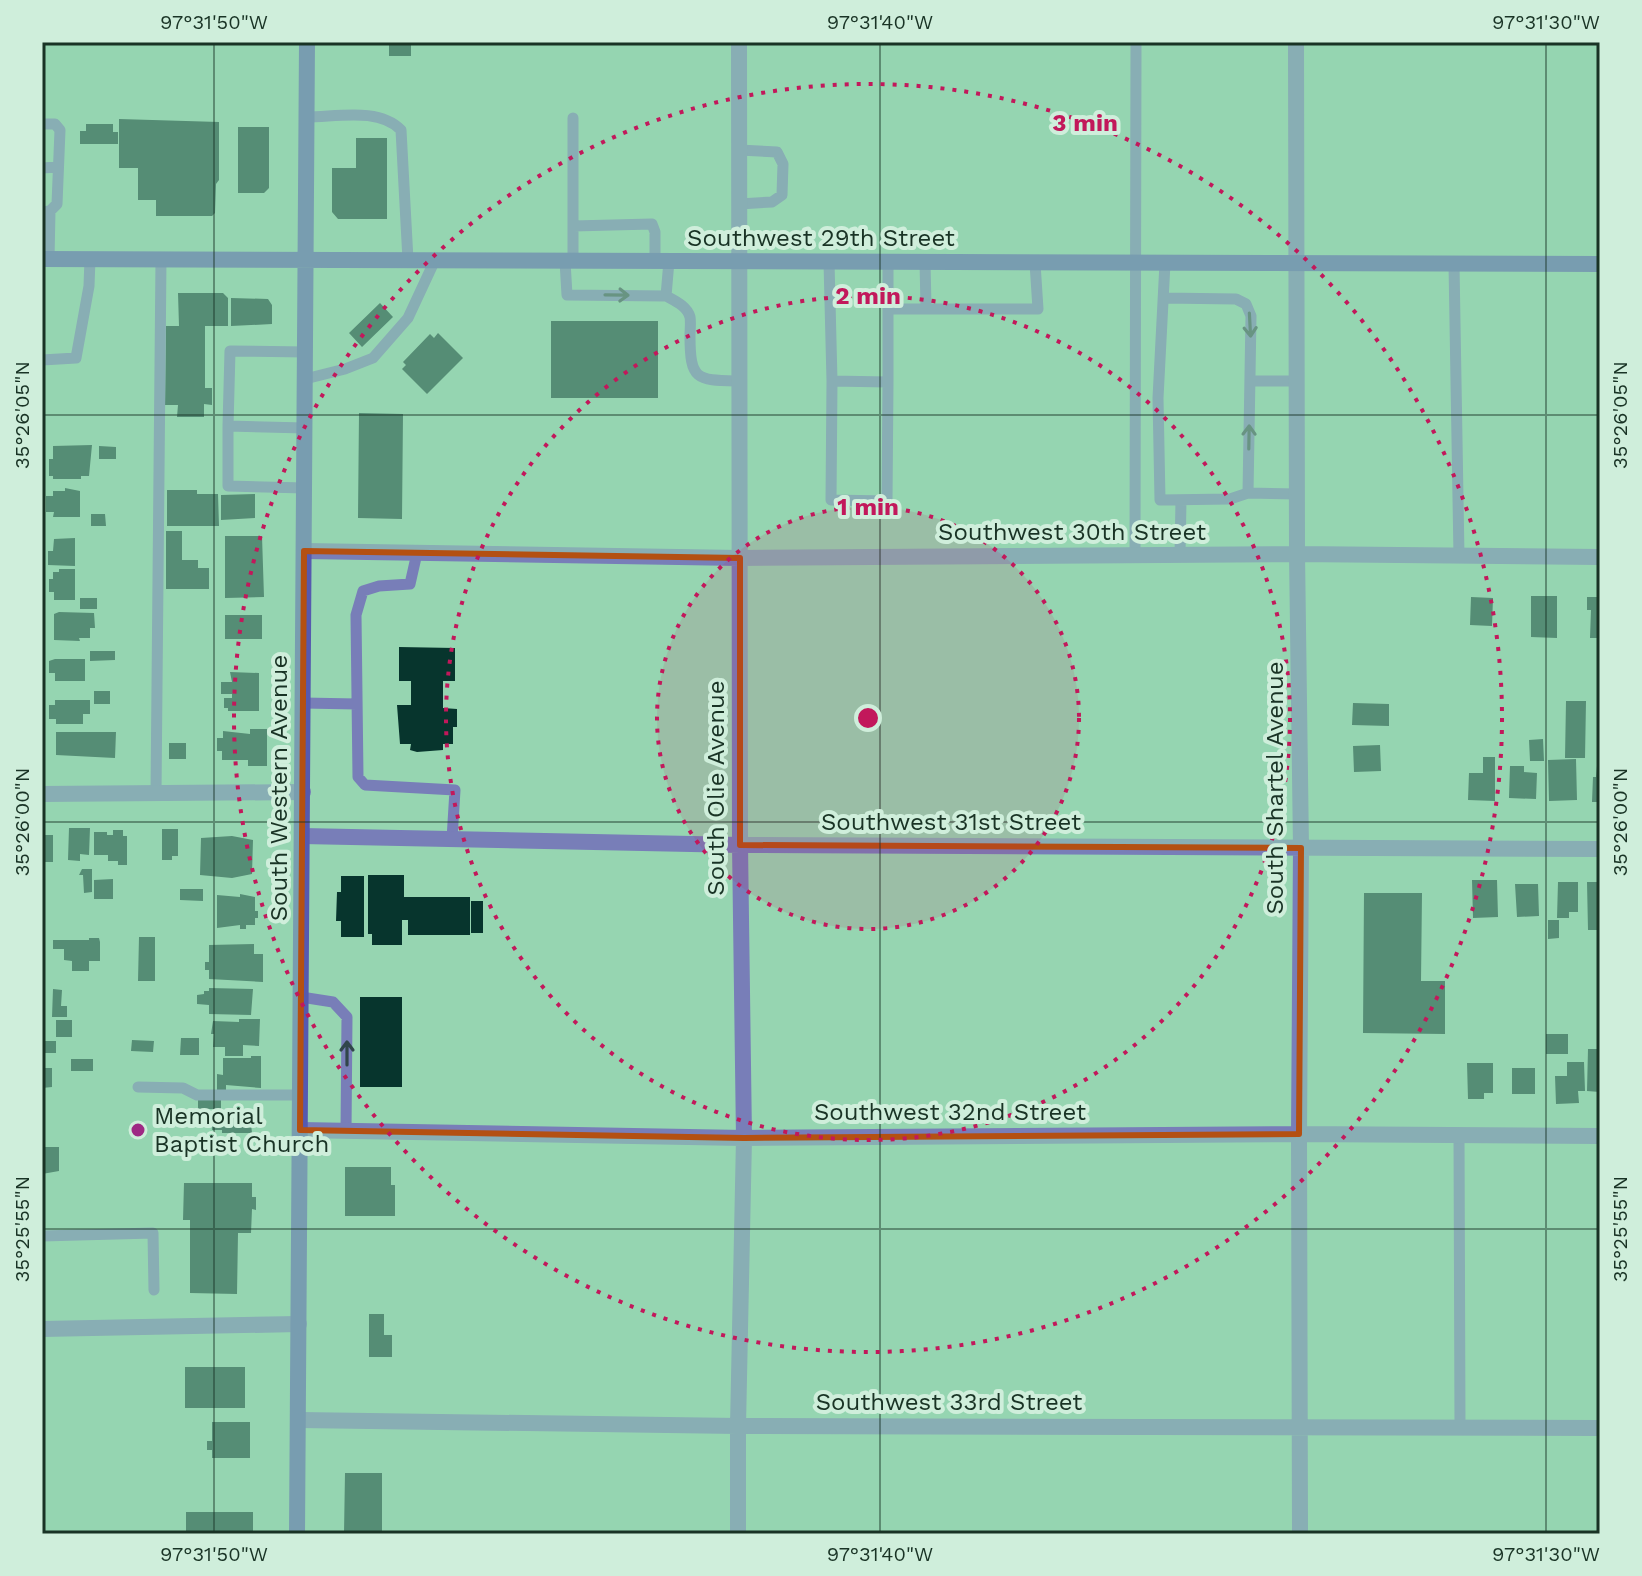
<svg xmlns="http://www.w3.org/2000/svg" width="1642" height="1576" viewBox="0 0 1642 1576" font-family="'Work Sans',sans-serif">
<style>
.building{fill:#07352d}
.lines{fill:none;stroke-linecap:round;stroke-linejoin:round}
.lane{stroke:#787eb8;stroke-width:11}
.street{stroke:#787eb8;stroke-width:16}
.secondary{stroke:#5659af;stroke-width:16}
.oneway{stroke:#31464a}
.marked{fill:none;stroke:#b45012;stroke-width:6;stroke-linejoin:round}
.ticks{fill:none;stroke:#193325;stroke-width:2;stroke-opacity:0.45}
.ring{fill:none;stroke:#c2185b;stroke-width:4;stroke-dasharray:4 8}
.poi-dot{fill:#9e2984;stroke:#cfeedb;stroke-width:3}
.labels{text-anchor:middle;stroke-width:8;stroke-linejoin:round;paint-order:stroke}
.street-label{font-size:24px;fill:#193325;stroke:#cfeedb}
.poi-label{font-size:24px;fill:#193325;stroke:#cfeedb;text-anchor:start}
.centre{fill:#c2185b;stroke:#cfeedb;stroke-width:4}
.ring-label{font-size:24px;text-anchor:middle;font-weight:bold;fill:#c2185b;stroke:#cfeedb;stroke-width:8;stroke-linejoin:round;paint-order:stroke}
.neatline{fill:none;stroke:#193325;stroke-width:3}
.ticks-label{font-size:20px;text-anchor:middle;fill:#193325}
</style>
<rect width="100%" height="100%" fill="#96d5b1"/>
<!-- building -->
<path class="building" d="M389,42H411V56H389Z
M119,119L219,122V180L216,184L215,213L212,216H156V200H138V168H119Z
M86,124H113V132H118V144H80V131H86Z
M238,127H269V188L264,193H238Z
M356,138H387V219H338L332,212V168H356Z
M178,293H223L228,298V326H205V388H212V405L204,404V417H177L178,405H165L166,326H179Z
M231,298L268,299L272,305V324L231,326Z
M380,303L393,317L362,347L349,333Z
M551,321H658V398H551Z
M438,333L463,358L427,394L402,369L406,365L403,362L430,334L434,338Z
M359,413L403,414L402,519L358,518Z
M92,445L89,476H81V479H53V476H49V459H53V446Z
M99,446L116,447V459H99Z
M65,488L80,491V517H53L54,512H46V496H53V491H65Z
M167,490H197V494H218L219,526H167Z
M255,494V518L221,520V495Z
M91,514H105L106,526H91Z
M166,531H182V560H198V568H209V589H166Z
M225,536H262L264,597L225,598Z
M75,538V566L48,565V551H53L54,539Z
M59,569H75V600H54V592H49V579H53V572H59Z
M1531,596H1557V638L1531,637Z
M1471,597L1493,598L1492,626L1470,625Z
M1587,597H1600V638H1590L1591,610H1587Z
M80,598H97V609H80Z
M59,612L94,613L95,628H90V638H79L80,641L54,640V614Z
M225,615H262V639H225Z
M399,647L455,648V681H443V708L457,709V727H453V744H443V750L417,752L410,750L411,744H400L397,705H411V681H399Z
M90,651H115V660L90,661Z
M55,659H85V681H55V673H49V661Z
M230,672L259,673V711H228V708H224V698H232V694H221V682H232Z
M94,691H110V704H94Z
M55,700H90V714H83V724H56V719H49V705H55Z
M1566,701H1586L1585,758H1565Z
M1353,703L1389,704V726L1352,725Z
M250,729H267V766H248V760H222V751H217V738H223V731L250,734Z
M56,732H116L115,758L56,755Z
M1543,739L1544,761H1530L1529,740Z
M169,743H186V759H169Z
M1380,745L1381,771L1354,772L1353,746Z
M1483,757H1495V801L1468,800L1469,773H1483Z
M1576,759L1577,800L1549,801L1548,760Z
M1510,766H1524V772L1537,773L1536,799L1509,798Z
M1597,766H1600V802H1592L1593,777H1596Z
M69,828H90L89,855L80,854V861L68,860Z
M162,829H178V856H172V860H162Z
M113,830H123V836H127V865H118V861H108V855H94V832H107V835H113Z
M42,835H53V862H42Z
M232,836L253,840L252,874L232,878L200,875L201,838Z
M82,869H92V892L84,893L83,875H79Z
M368,875H404V897H470V935H408V920H402V945H372V934H368Z
M341,876H364V937H341V921H336L337,892H341Z
M113,879V899H94V880Z
M1472,880H1497L1498,917L1473,918Z
M1558,882H1578V912H1569V918H1557Z
M1587,882H1600V930H1588Z
M1515,884H1538L1539,916L1517,917Z
M180,889H203V901L180,900Z
M1364,893H1422L1421,981H1445V1034L1363,1033Z
M240,894L255,897V911H258V918H255V925H246V929H240V925L217,928V895L240,897Z
M471,901H483V933H471Z
M1548,920H1559V938L1548,939Z
M139,937H155V981H138Z
M89,938H99L100,942V961H89V971H72V961L64,960V949H53V940H89Z
M254,944V954H263V982L209,979V970H205V962H209V945Z
M209,988L253,989L251,1015L209,1014V1005L197,1004V995L204,994V991H209Z
M53,989L62,990L61,1006H67V1017H52Z
M360,997H402V1087H360Z
M239,1019H260L259,1046L243,1045V1056H225V1047H213L214,1034H211L213,1021L239,1022Z
M56,1020H72V1037H56Z
M1546,1034H1568V1054H1546Z
M181,1038H199V1055H180Z
M132,1040L154,1041L153,1052L131,1051Z
M42,1041H56V1053H42Z
M1588,1049H1600V1092L1587,1091Z
M251,1056H261V1088L226,1085V1090H217V1074L223,1075V1058H251Z
M71,1059H93V1071H71Z
M1567,1062H1584L1585,1091H1578L1579,1103L1556,1104L1555,1076H1567Z
M1467,1063H1493V1093H1484V1099H1468Z
M42,1068H52V1087L42,1088Z
M1512,1068H1535V1094H1512Z
M198,1099H221V1109H198Z
M251,1109V1118H255V1124H251L252,1133H222V1130H212L211,1112Z
M42,1147H59V1171L42,1174Z
M345,1167H391V1185H395V1216H345Z
M184,1183H252V1197H256V1210L252,1209L251,1233H238L237,1294L190,1293V1220H183Z
M369,1314H384V1335H392V1357H369Z
M185,1367H245V1408H185Z
M212,1422H250V1458H212V1450H207V1441H212Z
M345,1473H382V1534H344Z
M186,1512H253V1534H186Z"/>
<g class="lines">
<!-- lane -->
<path class="lane" d="M307,117C336,117 379,107 401,130L408,260
M573,118V261
M42,124H55L60,130L57,204L50,211
M739,150L777,152L783,164L782,195L772,202L739,204
M42,168L58,167
M42,212L50,211L49,259
M573,226L652,224L655,232V261
M565,261L567,295L666,296
M669,261L666,296C675,301 687,306 690,317C691,322 690,330 690,336C690,381 697,380 739,381
M829,262L832,381L888,382V262
M925,262L926,307
M1165,263L1158,398L1160,500L1230,499L1248,493L1297,494
M1454,264L1459,556
M1164,298L1236,299L1246,304L1251,316L1248,493
M888,309H1038L1035,263
M42,360L76,358L89,286L90,259
M305,379L345,369L373,358L408,318L435,260
M832,381L831,500L887,501L888,382
M1250,381H1297
M228,426V486L305,488
M305,428L228,426L230,351L306,352
M417,553L410,584L379,586L363,591L356,615L358,777L365,785L455,790L452,839
M1135,555L1136,42
M1180,555L1181,500
M303,703L357,704
M156,794L161,259
M301,997L333,1002L347,1017L346,1131
M138,1087L183,1088L197,1095H300
M1459,1134L1460,1427
M42,1236L153,1233L154,1290"/>
<!-- street -->
<path class="street" d="M1296,42L1297,554L1301,848L1299,1134L1300,1534
M304,551L740,558L1297,554L1600,557
M42,794L303,792
M302,836L740,845L1600,849
M300,1130L744,1138L1299,1134L1600,1136
M42,1329L299,1324
M299,1420L738,1426L1600,1428
M738,1534V1426L744,1138L740,845L739,42"/>
<!-- secondary -->
<path class="secondary" d="M42,259L1600,264
M297,1534L307,42"/>
</g>
<!-- one-way arrows -->
<defs><path id="oneway-shaft" d="M-6 0H5M1.5-3L5.5 0L1.5 3" fill="none" stroke-width="1.6" stroke-linecap="round" stroke-linejoin="round" transform="scale(2)"/></defs>
<g class="oneway">
<use href="#oneway-shaft" transform="translate(617 295) rotate(1)"/>
<use href="#oneway-shaft" transform="translate(1250 325) rotate(87)"/>
<use href="#oneway-shaft" transform="translate(1249 437) rotate(-89)"/>
<use href="#oneway-shaft" transform="translate(347 1053) rotate(-90)"/>
</g>
<!-- marked area -->
<path d="M0 0H1642V1576H0ZM304,551L740,558V845L1301,848L1299,1134L744,1138L300,1130Z" fill="#96d5b1" fill-opacity=".55" fill-rule="evenodd"/>
<path class="marked" d="M304,551L740,558V845L1301,848L1299,1134L744,1138L300,1130Z"/>
<!-- ticks -->
<path class="ticks" d="M214,42V1534M880,42V1534M1546,42V1534M42,415H1600M42,822H1600M42,1229H1600"/>
<!-- distance rings -->
<circle cx="868" cy="718" r="211" fill="#c2185b" fill-opacity=".12"/>
<g class="ring">
<circle cx="868" cy="718" r="211"/>
<circle cx="868" cy="718" r="422"/>
<circle cx="868" cy="718" r="634"/>
</g>
<!-- markers -->
<circle class="poi-dot" cx="138" cy="1130" r="8"/>
<g class="labels">
<!-- street labels -->
<g class="street-label">
<text x="821" y="246">Southwest 29th Street</text>
<text x="1072" y="540">Southwest 30th Street</text>
<text transform="translate(279 788) rotate(-90)" y="8">South Western Avenue</text>
<text transform="translate(716 788) rotate(-90)" y="8">South Olie Avenue</text>
<text transform="translate(1275 788) rotate(-90)" y="8">South Shartel Avenue</text>
<text x="951" y="830">Southwest 31st Street</text>
<text x="950" y="1120">Southwest 32nd Street</text>
<text x="949" y="1410">Southwest 33rd Street</text>
</g>
<!-- poi labels -->
<g class="poi-label">
<text x="154" y="1124">Memorial<tspan x="154" dy="28">Baptist Church</tspan></text>
</g>
</g>
<circle cx="868" cy="718" r="12" class="centre"/>
<g class="ring-label">
<text x="1085" y="131">3 min</text>
<text x="868" y="304">2 min</text>
<text x="868" y="515">1 min</text>
</g>
<!-- border -->
<rect width="1642" height="1576" fill="none" stroke="#cfeedb" stroke-width="88"/>
<rect x="44" y="44" width="1554" height="1488" class="neatline"/>
<g class="ticks-label">
<text x="214" y="29">97°31'50"W</text>
<text x="880" y="29">97°31'40"W</text>
<text x="1546" y="29">97°31'30"W</text>
<text transform="translate(22 415) rotate(-90)" y="7">35°26'05"N</text>
<text transform="translate(1620 415) rotate(-90)" y="7">35°26'05"N</text>
<text transform="translate(22 822) rotate(-90)" y="7">35°26'00"N</text>
<text transform="translate(1620 822) rotate(-90)" y="7">35°26'00"N</text>
<text transform="translate(22 1229) rotate(-90)" y="7">35°25'55"N</text>
<text transform="translate(1620 1229) rotate(-90)" y="7">35°25'55"N</text>
<text x="214" y="1561">97°31'50"W</text>
<text x="880" y="1561">97°31'40"W</text>
<text x="1546" y="1561">97°31'30"W</text>
</g>
</svg>
